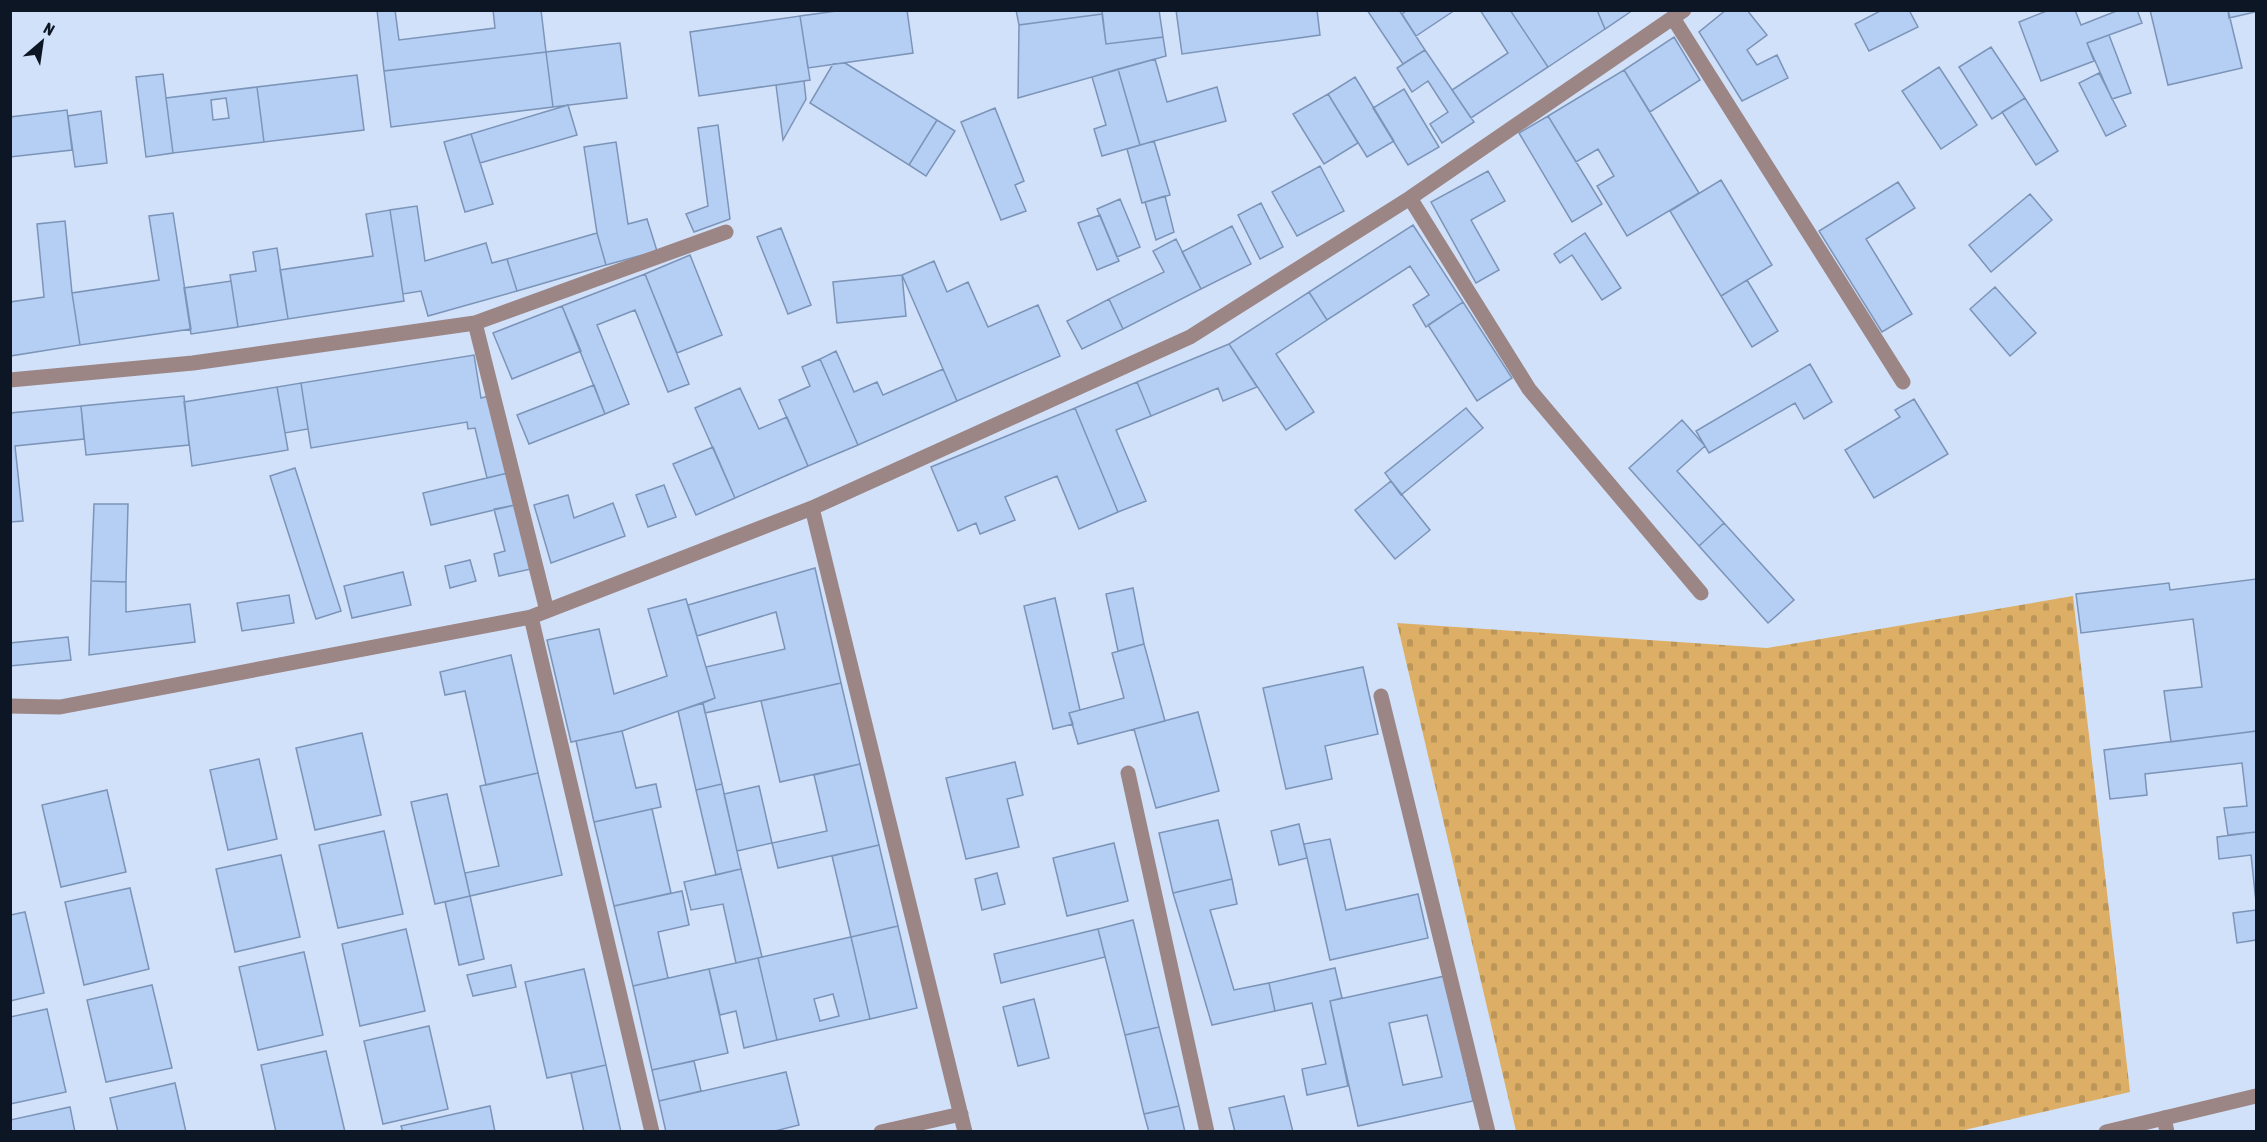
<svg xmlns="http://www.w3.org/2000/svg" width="2267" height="1142" viewBox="0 0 2267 1142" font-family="'Asap Condensed',sans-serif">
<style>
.cemetery{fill:url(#cemetery-stones)}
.building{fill:#b5cef4;stroke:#7b94b8;stroke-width:1.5;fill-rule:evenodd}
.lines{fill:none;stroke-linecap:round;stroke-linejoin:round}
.service{stroke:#9c8585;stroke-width:15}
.minor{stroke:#9c8585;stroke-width:15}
</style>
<defs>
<pattern id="cemetery-stones" width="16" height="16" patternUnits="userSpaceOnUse" patternTransform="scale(1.5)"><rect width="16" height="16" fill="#ddaf66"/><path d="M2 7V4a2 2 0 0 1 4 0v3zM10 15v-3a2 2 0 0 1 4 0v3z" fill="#bc9658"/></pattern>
</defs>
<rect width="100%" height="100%" fill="#d1e1f9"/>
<!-- cemetery -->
<path class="cemetery" d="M2073,596L2130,1092L1960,1131H1516L1397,623L1767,648Z"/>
<!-- building -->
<path class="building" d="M377,10H395L399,40L495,28L493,10H541L546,52L384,71Z
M844,10H907L913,53L808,68L800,16Z
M1016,10H1102V14L1019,25Z
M1102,10H1159L1163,37L1106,44Z
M1176,10H1317L1320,35L1182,54Z
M1367,10H1399L1425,50L1403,64Z
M1407,10H1455L1416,36L1402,14Z
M1480,10H1510L1548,67L1471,118L1452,90L1508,53Z
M1510,10H1597L1605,29L1548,67Z
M1597,10H1633L1605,29Z
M1726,10H1747L1767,35L1747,50L1757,65L1777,55L1788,78L1742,101L1699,32Z
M1882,10H1909L1918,27L1869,51L1855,24Z
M2049,10H2075L2081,25L2119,10H2137L2142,23L2087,43L2094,61L2041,81L2019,22Z
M2150,10H2228L2242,68L2168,85Z
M2228,10H2254L2255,12L2229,18Z
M1102,14L1106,44L1163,37L1166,56L1018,98L1019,25Z
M800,16L810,80L699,96L690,32Z
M2109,35L2131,93L2112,99L2087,43Z
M1674,37L1700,80L1650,112L1624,70Z
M620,43L627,98L553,107L546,52Z
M1991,47L2025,98L1992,119L1959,67Z
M1425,50L1474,122L1442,143L1430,124L1448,112L1428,81L1412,92L1397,68Z
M546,52L553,107L391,127L384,71Z
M1155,59L1167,102L1217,87L1226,121L1140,145L1118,69Z
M845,63L937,120L909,165L810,103L833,64Z
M1939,67L1977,125L1941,149L1902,91Z
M1118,69L1140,145L1102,156L1094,129L1106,125L1092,77Z
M1624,70L1699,193L1627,236L1597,186L1614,176L1598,149L1576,162L1548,116Z
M2099,73L2126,126L2106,136L2079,83Z
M163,74L173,153L146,157L136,77Z
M357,75L364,130L264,142L257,87Z
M1355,77L1394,141L1367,157L1328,94Z
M804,81L806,99L783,140L776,85Z
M257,87L264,142L173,153L166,98ZM226,98L229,118L213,120L211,100Z
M1404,89L1439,147L1408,165L1373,108Z
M1328,94L1358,143L1324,164L1293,114Z
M2025,98L2058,151L2036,165L2002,112Z
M568,105L577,135L480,163L471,134Z
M995,108L1024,181L1015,185L1026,211L1001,220L961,122Z
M67,110L72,150L10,157V117Z
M101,111L107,163L75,167L68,116Z
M1548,116L1602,204L1572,222L1519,133Z
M937,120L955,131L926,176L909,165Z
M718,125L730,219L694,232L686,214L708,206L698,128Z
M471,134L493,204L465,212L444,142Z
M1154,141L1170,195L1142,203L1127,149Z
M616,142L628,224L647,219L657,251L606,265L597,233L584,147Z
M1320,166L1344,211L1297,236L1272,192Z
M1488,171L1505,201L1471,220L1499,270L1476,283L1431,202Z
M1721,180L1772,265L1721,296L1670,211Z
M1898,182L1915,208L1866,239L1912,314L1882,332L1819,231Z
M2030,194L2052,220L1991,272L1969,245Z
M1165,196L1174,232L1156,240L1145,202Z
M1120,199L1140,247L1117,257L1097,209Z
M1261,203L1283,247L1260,259L1238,215Z
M417,206L425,261L486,243L492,263L507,259L517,291L428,316L421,291L403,294L390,210Z
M390,210L404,301L288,319L280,270L373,256L366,214Z
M173,213L191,329L80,345L72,293L159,280L149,216Z
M1100,215L1119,261L1097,270L1078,223Z
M65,221L72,293L80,345L10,356V302L44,297L37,224Z
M1413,225L1463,302L1426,327L1413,305L1429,295L1410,266L1327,320L1309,292Z
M1232,226L1251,264L1201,289L1182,252Z
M781,228L811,305L788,314L757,237Z
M597,233L606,265L517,291L507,259Z
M1585,233L1621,288L1602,300L1572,255L1560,263L1554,254Z
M1176,239L1201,289L1123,329L1109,299L1164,272L1153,251Z
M277,248L288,319L238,327L230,275L256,271L253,252Z
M690,255L722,335L677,353L645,274Z
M934,261L947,292L968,282L988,327L1038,305L1060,356L957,401L902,275Z
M645,274L689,384L668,392L635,310L597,325L629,404L605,414L562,306Z
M902,275L906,316L837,323L833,282Z
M1747,280L1778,331L1752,347L1721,296Z
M231,281L238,327L191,334L184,288Z
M1995,287L2036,333L2010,356L1970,309Z
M1309,292L1327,320L1276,354L1314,412L1286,430L1229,344Z
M1109,299L1123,329L1082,349L1067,321Z
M1463,302L1512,378L1477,401L1428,325Z
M562,306L581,351L512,379L493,333Z
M1229,344L1257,387L1223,401L1218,388L1151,416L1137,382Z
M836,351L854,392L877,382L883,395L943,369L957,401L858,445L820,359Z
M474,355L481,398L489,396L508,473L487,478L475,428L468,429L467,422L311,448L301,383Z
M820,359L858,445L808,466L779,400L810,386L802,367Z
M1810,364L1832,402L1804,419L1795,403L1709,453L1696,431Z
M1137,382L1151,416L1116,430L1146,501L1118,512L1075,408Z
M301,383L308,429L285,433L277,387Z
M594,385L605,414L529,444L517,415Z
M277,387L288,450L192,466L184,402Z
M740,388L759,429L787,417L808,466L735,498L695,408Z
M184,396L189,445L86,455L81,406Z
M1914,399L1948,454L1874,498L1845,450L1900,417L1895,410Z
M81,406L84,439L15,446L23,521L10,522V413Z
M1075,408L1118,512L1079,529L1057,476L1005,497L1015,520L980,534L976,523L958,531L931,467Z
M1466,408L1483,428L1401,495L1385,473Z
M1682,420L1705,446L1677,471L1724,523L1699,546L1629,468Z
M713,447L735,498L696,515L673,464Z
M295,468L341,611L316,619L270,476Z
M508,473L515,505L431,525L423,493Z
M1391,481L1430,530L1395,559L1355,510Z
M664,485L676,517L648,527L636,495Z
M568,495L574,518L613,503L625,536L551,563L534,505Z
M94,504H128L126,582L91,581Z
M515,505L531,569L499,576L494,554L505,551L494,509Z
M1724,523L1794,600L1768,623L1699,546Z
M470,560L476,581L450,588L445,566Z
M815,568L841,683L705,713L703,703L715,698L706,667L785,649L776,612L697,636L688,605Z
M403,572L411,605L352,618L344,586Z
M2256,579V731L2171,742L2164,691L2202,687L2193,619L2081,633L2076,594L2169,583L2170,590Z
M91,581L126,582V612L190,604L195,642L89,655Z
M1133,588L1144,644L1118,651L1106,594Z
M289,595L294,623L242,631L237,603Z
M1055,598L1080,710L1069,713L1073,724L1053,729L1024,606Z
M686,599L715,698L622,731L571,742L547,640L599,629L614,694L667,676L648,609Z
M68,637L71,660L10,666V643Z
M1144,644L1165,721L1078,744L1069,713L1124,698L1112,653Z
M511,655L538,773L486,785L465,691L445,695L440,672Z
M1363,667L1378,734L1325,746L1332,779L1286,789L1263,688Z
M841,683L860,764L780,782L761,701Z
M703,703L722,784L696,790L678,711Z
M1198,712L1219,791L1156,808L1134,729Z
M622,731L636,788L656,784L661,807L594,822L576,741Z
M2256,731V832L2228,835L2224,808L2247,806L2242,763L2145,774L2147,795L2110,799L2104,750Z
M362,733L381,815L315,830L296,748Z
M259,759L277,839L228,850L210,770Z
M1015,762L1023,795L1007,799L1019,847L966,859L946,778Z
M860,764L879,845L778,868L772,843L827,831L814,775Z
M538,773L562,875L470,896L465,873L499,866L480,786Z
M722,784L741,869L716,875L696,790Z
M759,786L772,843L737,851L724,794Z
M107,790L126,872L61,887L42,805Z
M447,794L470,896L435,904L411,802Z
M652,809L671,893L614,906L594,822Z
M1218,820L1232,879L1173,893L1159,833Z
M1299,824L1307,858L1279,865L1271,831Z
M384,831L403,914L338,928L319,845Z
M2256,832V902L2251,855L2219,859L2217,837Z
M1330,839L1346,910L1418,894L1428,938L1330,960L1304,844Z
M1114,843L1128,901L1067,916L1053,858Z
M879,845L898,926L851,937L832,856Z
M281,855L300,937L235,952L216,869Z
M741,869L762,957L736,963L723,904L691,910L684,882Z
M997,873L1005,904L982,910L975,879Z
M1232,879L1237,904L1210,910L1234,990L1269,983L1275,1011L1212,1025L1173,893Z
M130,888L149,969L84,985L65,902Z
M682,891L689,925L658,932L668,978L633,986L614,906Z
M470,896L484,959L459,965L445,902Z
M2256,910V940L2237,943L2233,913Z
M25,912L44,993L10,1001V915Z
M1133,920L1159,1027L1125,1035L1098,929Z
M898,926L917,1008L870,1019L851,937Z
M406,929L425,1011L360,1026L342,944Z
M1098,929L1105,957L1001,983L994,954Z
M851,937L870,1019L777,1040L758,958ZM833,994L839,1016L820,1021L814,999Z
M304,952L323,1035L258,1050L239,967Z
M758,958L777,1040L744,1048L736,1011L720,1015L709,969Z
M511,965L516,987L473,996L467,975Z
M1335,968L1342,998L1330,1001L1348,1086L1307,1095L1302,1069L1326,1064L1312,1003L1275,1011L1269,983Z
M584,969L606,1065L547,1078L525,982Z
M709,969L728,1053L652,1070L633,986Z
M1445,976L1473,1101L1358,1126L1330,1001ZM1427,1015L1442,1077L1403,1085L1389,1023Z
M152,985L172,1068L106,1082L87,1000Z
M1034,999L1049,1058L1018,1066L1003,1007Z
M47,1009L66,1092L10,1104V1017Z
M429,1026L448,1109L383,1124L364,1041Z
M1159,1027L1179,1106L1144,1114L1125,1035Z
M326,1051L345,1132H276L261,1065Z
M694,1061L701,1091L659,1101L652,1070Z
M606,1065L621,1132H584L571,1073Z
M786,1072L799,1125L771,1132H666L659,1101Z
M175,1083L186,1132H118L110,1098Z
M1284,1096L1293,1132H1235L1229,1108Z
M490,1106L495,1132H403L401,1126Z
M1179,1106L1185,1132H1149L1144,1114Z
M70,1107L75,1132H10V1120Z"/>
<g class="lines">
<!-- service -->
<path class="service" d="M2164,1118L2167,1132"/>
<!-- minor -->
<path class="minor" d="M1673,18L1903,382
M1410,198L1529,389L1701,593
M475,323L547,611
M10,380L193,363L475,323L726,232
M812,508L965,1132
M531,617L652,1132
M1381,696L1488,1132
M10,706L60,707L531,617L812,508L1190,337L1410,198L1684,10
M1128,773L1207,1132
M881,1132L961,1114
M2106,1132L2256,1096"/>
</g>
<!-- border -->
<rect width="2267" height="1142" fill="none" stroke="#0d1624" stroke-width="24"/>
<!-- north arrow -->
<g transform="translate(42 42) rotate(29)" stroke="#d1e1f9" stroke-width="4.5" paint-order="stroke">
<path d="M0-4.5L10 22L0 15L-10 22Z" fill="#0d1624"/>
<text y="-9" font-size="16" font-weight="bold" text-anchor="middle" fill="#0d1624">N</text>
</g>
</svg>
